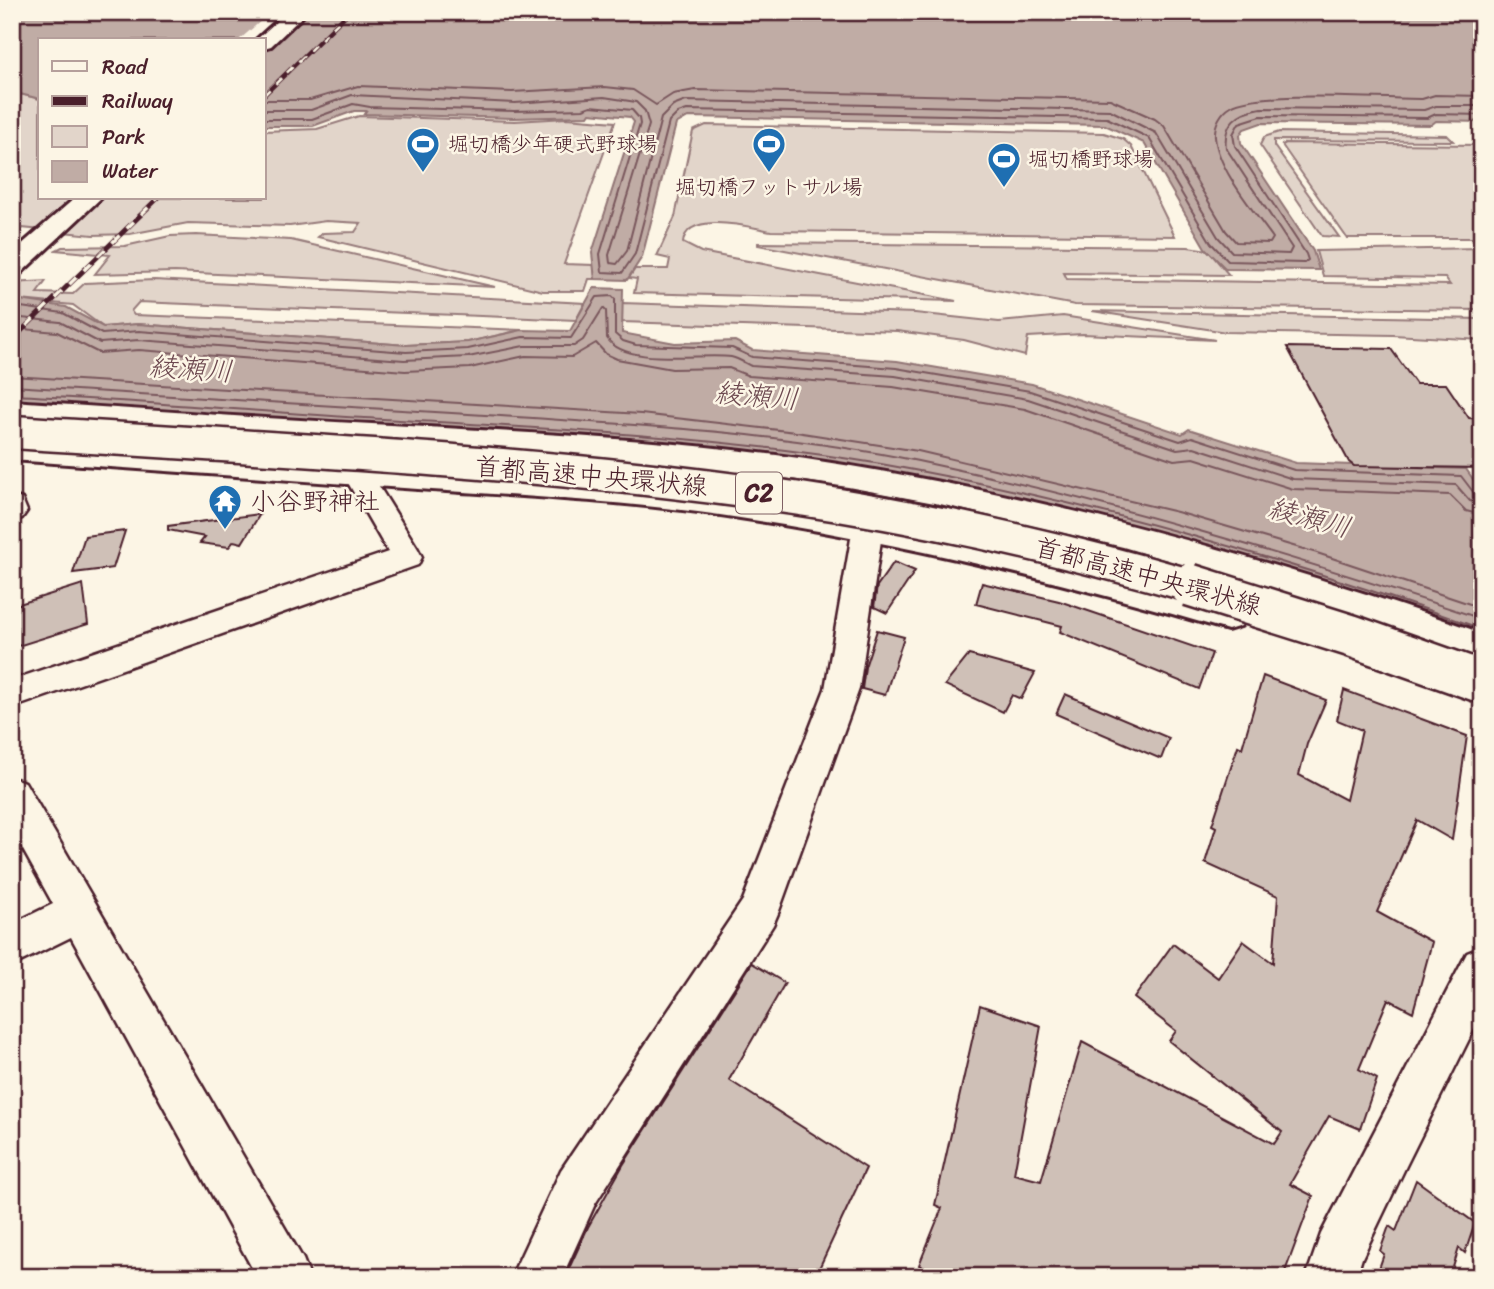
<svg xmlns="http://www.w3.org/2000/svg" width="1494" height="1289" viewBox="0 0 1494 1289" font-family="Sriracha,'Klee One',sans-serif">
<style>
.green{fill:#e2d5ca;stroke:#967a7a;stroke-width:2}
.water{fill:#c0aca5;stroke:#917474;stroke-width:2}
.pier{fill:#fcf5e5}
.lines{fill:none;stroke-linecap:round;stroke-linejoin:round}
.shore{stroke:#79575c;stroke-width:2}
.building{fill:#cfc0b7;stroke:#4a1f2b;stroke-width:2}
.street-casing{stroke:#4a1f2b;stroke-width:5}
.secondary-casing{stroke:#4a1f2b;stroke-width:6}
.primary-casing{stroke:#4a1f2b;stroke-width:6}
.highway-casing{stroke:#4a1f2b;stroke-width:6}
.street{fill:#fcf5e5;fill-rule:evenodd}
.secondary{fill:#fcf5e5;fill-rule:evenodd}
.primary{fill:#fcf5e5;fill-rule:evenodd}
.highway{fill:#fcf5e5;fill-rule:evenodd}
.rail-far1-casing{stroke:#4a1f2b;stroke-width:4.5}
.rail-casing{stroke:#4a1f2b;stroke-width:5}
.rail-far1{stroke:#fcf5e5;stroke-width:2.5;stroke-dasharray:8;stroke-linecap:butt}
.rail{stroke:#fcf5e5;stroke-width:3.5;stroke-dasharray:10;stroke-linecap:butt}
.highway-bridge-far1-casing{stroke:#4a1f2b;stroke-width:37;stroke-linecap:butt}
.highway-bridge-casing{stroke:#4a1f2b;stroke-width:46;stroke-linecap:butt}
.highway-bridge-far1{stroke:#fcf5e5;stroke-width:32}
.highway-bridge{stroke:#fcf5e5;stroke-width:41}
.labels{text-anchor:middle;stroke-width:5;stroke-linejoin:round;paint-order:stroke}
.far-poi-label{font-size:21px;fill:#4a1f2b;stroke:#fcf5e5;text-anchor:start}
.shield{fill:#fcf5e5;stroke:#7f5f63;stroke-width:2}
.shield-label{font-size:24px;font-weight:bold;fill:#4a1f2b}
.street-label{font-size:26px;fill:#4a1f2b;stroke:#fcf5e5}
.poi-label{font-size:26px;fill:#4a1f2b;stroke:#fcf5e5;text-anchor:start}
.water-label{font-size:28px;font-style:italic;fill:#6d4950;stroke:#fcf5e5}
</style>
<rect width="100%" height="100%" fill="#fcf5e5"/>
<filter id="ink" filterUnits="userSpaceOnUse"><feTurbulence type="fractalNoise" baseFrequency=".0143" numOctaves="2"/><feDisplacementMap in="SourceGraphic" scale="14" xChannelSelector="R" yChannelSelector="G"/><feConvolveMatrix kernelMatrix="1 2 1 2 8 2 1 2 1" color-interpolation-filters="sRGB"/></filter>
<g filter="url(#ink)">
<!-- green -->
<path class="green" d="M12,92L40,99V198H264V131L317,129L359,116L515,121L567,118L615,122L564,264L594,265L595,279H589L585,291H543L318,237L323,233L355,232L361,223L326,221L290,226L188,223L130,234L93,235L12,227Z
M706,125L1104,133L1123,139L1131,146L1175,236L771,231C750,227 686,210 683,243L701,252L956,301L634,293L637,279L629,278L635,269H668L670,259L657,256L675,217L693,131Z
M1279,132L1447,135L1453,141L1274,140V146L1339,237L1322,236L1260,145L1264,137Z
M1286,143L1482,145V238H1347L1282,145Z
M196,235L291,240L495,287L175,272L95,274L110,255L56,250L62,247L125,246L170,236Z
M758,243L1188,247L1208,250L1229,275L1064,273L1067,279L1450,285L1445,278L1323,276L1316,251L1482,248V310L1075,305L758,245Z
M154,280L585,303L576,320L139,302L131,311L134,315L522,330L468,342L406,345L138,324L103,327L73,305L20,300L12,302V283L46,281L37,293L73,294L85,283Z
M622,303L915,313L999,322L1063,316L1215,340L1083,334L1028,337L1025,356L964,340L897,331L622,322Z
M1092,311L1482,319V340L1393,335L1226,332Z"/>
<!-- water -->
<path class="water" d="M12,12H1482V122L1436,121L1431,125L1261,123L1244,129L1240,135L1241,143L1313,251L1319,270L1226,269L1205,248L1144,143L1105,125L688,117L676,124L642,257L627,280L595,279L592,253L634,122L630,117L590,113L588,116L514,118L364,114L366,111H354L313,126H264V40H40V99L12,92Z
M594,288L623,289L622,333L675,343L735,341L752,350L897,361L1032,384L1182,434L1189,429L1296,463L1466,469L1482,492V636L1045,506L914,477L792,458L639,441L12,402V302L20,300L66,307L103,327L138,324L406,345L468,342L522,330L570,331Z"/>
<!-- pier -->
<path class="pier" d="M271,12H309L264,53V40H239Z"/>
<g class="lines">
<!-- shore -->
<path class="shore" d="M264,100H310L358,86L512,92L605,87L633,90L656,105L673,94L695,90L1110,99L1155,119L1164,126L1226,231L1236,242L1270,243L1273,238C1254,211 1218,170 1215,137C1214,124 1221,112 1231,106C1256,90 1386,99 1422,99L1435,95L1482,96
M264,110H311L352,95L515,103L604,97L636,102L645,111L649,125L609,255L610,263L617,264L627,251L661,118L673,106L686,101L1110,110L1156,133L1218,237L1232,252L1289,254L1292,248L1226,148C1223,123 1237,112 1261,108L1424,110L1436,106H1482
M264,119H312L353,104L370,107L514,111L583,109L591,106L632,110L639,118L640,124L600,254L602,272L622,273L635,254L669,122L678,113L687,110L1107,118L1149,138L1211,243L1228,261L1304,263L1308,260L1306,254L1235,146L1233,134L1239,123L1261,116L1427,118L1436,114L1482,115
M12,309L21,307L63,313L102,334L139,331L406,352L468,349L523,337L571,338L597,297L612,296L615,299V334L623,341L636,345L732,348L752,357L896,368L1030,391L1180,441L1192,437L1294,470L1461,476L1474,493L1482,495
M12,317L60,322L100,343L139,340L404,360L468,357L524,346H574L583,340L603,308L606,311L607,338C625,367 702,353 731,357C737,358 745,363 751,366L895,376L1028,399L1177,449L1194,447L1293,479L1456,485L1470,501L1482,504
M12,328L57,332L99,353L139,350L405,371L470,368L525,356L572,357L596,343L606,354L617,359L672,369L729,368L749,376L893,387L1025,409L1174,460L1194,458L1293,489L1450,495L1466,511L1482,515
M12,376L641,414L796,432L918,451L1177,512L1317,553L1482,608
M12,386C170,396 327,406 485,415C629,424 776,432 918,461C1110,501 1296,557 1482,619
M12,395C130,400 247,411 365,418C537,428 710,435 881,464C1087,500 1286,559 1482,629"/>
</g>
<!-- building -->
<path class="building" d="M1287,347L1391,349L1416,384H1446L1469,418L1482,419V468L1354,466L1349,462Z
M260,514L242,543L234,541L229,547L200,543L205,537L168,530V526Z
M125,531L113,568L73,573L85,536Z
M894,562L915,571L887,613L874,607L877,586Z
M982,583L1059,601L1212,653L1199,689L1060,632L1062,626L976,604Z
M83,584L88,624L18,646L16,605Z
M877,630L904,637L885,695L862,689L865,667Z
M969,655L1035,673L1021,699L1012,695L1003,712L945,685Z
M1263,676L1326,700L1307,744L1299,775L1346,800L1362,730L1337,720L1344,690L1467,736L1452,840L1417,820L1377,912L1432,942L1413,1012L1388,999L1359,1069L1377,1079L1360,1129L1329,1116L1290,1184L1313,1196L1283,1277H938L919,1265L942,1208L935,1205L980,1005L1041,1026L1014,1174L1041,1181L1082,1042L1274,1144L1282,1132L1169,1041L1176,1031L1134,998L1173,944L1218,978L1243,941L1273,963L1278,896L1205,863L1216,827L1212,825L1238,746L1242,748Z
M1065,694L1169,738L1161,759L1056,714Z
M752,963L785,983L729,1080L866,1168L815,1277H565L588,1227L623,1165Z
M1416,1180L1475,1223L1465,1253L1459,1248L1450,1277H1376L1384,1254L1380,1251L1389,1226L1396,1231Z"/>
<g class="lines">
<defs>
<path id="street" d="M357,464L367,467L418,549L422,557L418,565L12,708V680L388,552L343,474L347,467Z
M12,496L22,499L27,511L22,518L12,521Z
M868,516L879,520L883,527L859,689L779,911L773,925L595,1204L562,1277H511L561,1170L743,900L825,689L853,527L857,520Z
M12,778L25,782L303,1259L310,1277H257L71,937L12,966V924L53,904L12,830Z
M1482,947V1013L1406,1166L1362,1258L1356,1277H1306L1321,1234L1467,953Z"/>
<path id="secondary" d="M12,439L586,478L740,494L864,515L986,540L1108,569L1228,602L1241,606L1247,616L1241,626L1228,630C1068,583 905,543 740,518C638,502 535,497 432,490C292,480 152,470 12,460Z"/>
<path id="primary" d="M287,12H307L271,46L264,48V40H256Z
M75,198H101L21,273L12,275V253Z"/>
<path id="highway" d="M12,401C132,409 252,418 372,424C532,433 693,440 851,466C1066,501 1276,561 1482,633V663L1291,597L1123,547L940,504L848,487L755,474L589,458L12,421Z"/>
</defs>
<!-- street casing -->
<use href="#street" class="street-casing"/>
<!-- secondary casing -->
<use href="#secondary" class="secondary-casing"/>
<!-- primary casing -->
<use href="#primary" class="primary-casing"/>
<!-- highway casing -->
<use href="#highway" class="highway-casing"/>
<!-- street -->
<use href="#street" class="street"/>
<!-- secondary -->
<use href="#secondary" class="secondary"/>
<!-- primary -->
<use href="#primary" class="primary"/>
<!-- highway -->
<use href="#highway" class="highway"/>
<defs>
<path id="rail-far1" d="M264,95L349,12"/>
<path id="rail" d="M12,340L158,198"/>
</defs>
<!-- rail-far1 casing -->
<use href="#rail-far1" class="rail-far1-casing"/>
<!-- rail casing -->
<use href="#rail" class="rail-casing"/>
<!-- rail-far1 -->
<use href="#rail-far1" class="rail-far1"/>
<!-- rail -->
<use href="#rail" class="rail"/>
<defs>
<path id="highway-bridge-far1" d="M12,432C288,450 565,461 839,505C960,525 1078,553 1196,587"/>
<path id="highway-bridge" d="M1190,585L1352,636L1482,682"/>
</defs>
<!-- highway-bridge-far1 casing -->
<use href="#highway-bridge-far1" class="highway-bridge-far1-casing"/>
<!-- highway-bridge casing -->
<use href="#highway-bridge" class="highway-bridge-casing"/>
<!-- highway-bridge-far1 -->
<use href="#highway-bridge-far1" class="highway-bridge-far1"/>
<!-- highway-bridge -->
<use href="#highway-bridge" class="highway-bridge"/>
</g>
</g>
<!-- icons -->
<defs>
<symbol id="stadium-pin" viewBox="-11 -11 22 30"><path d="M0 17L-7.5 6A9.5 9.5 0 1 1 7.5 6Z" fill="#1f6fb2" stroke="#fcf5e5"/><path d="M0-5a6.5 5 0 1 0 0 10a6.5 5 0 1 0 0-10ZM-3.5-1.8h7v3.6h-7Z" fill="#fff"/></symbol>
<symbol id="temple-pin" viewBox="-11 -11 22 30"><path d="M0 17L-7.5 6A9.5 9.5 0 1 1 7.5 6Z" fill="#1f6fb2" stroke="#fcf5e5"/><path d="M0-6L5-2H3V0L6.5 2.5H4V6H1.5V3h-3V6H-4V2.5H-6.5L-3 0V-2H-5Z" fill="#fff"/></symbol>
</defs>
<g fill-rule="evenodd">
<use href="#stadium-pin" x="404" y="125" width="38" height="52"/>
<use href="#stadium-pin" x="750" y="125" width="38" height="52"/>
<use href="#stadium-pin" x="985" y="140" width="38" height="52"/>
<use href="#temple-pin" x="206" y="482" width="38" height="52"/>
</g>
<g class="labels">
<!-- far-poi labels -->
<g class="far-poi-label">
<text x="448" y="151">堀切橋少年硬式野球場</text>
<text x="1028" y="166">堀切橋野球場</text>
<text x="769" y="194" text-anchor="middle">堀切橋フットサル場</text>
</g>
<!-- shield labels -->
<rect class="shield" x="736" y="472.5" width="46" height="41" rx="5"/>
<g class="shield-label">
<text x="759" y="501">C2</text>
</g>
<!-- street labels -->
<g class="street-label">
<text transform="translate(591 476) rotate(5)" y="9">首都高速中央環状線</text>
<text transform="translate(1148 576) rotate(15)" y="9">首都高速中央環状線</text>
</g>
<!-- poi labels -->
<g class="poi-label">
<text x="250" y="510">小谷野神社</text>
</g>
<!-- water labels -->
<g class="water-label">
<text transform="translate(191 368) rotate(4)" y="10">綾瀬川</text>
<text transform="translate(757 395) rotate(5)" y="10">綾瀬川</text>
<text transform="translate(1310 517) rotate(15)" y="10">綾瀬川</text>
</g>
</g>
<!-- margin -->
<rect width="1494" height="1289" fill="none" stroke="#fcf5e5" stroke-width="42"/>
<rect x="21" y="21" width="1452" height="1247" fill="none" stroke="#4a1f2b" stroke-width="2.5" filter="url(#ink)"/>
<!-- legend -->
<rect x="38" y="38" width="228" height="161" fill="#fcf5e5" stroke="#b59f9b" stroke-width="2"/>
<rect x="52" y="61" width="35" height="10" fill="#fcf5e5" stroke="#b59f9b" stroke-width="2"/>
<text x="102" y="74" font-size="21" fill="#4a1f2b">Road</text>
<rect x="52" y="96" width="35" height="10" fill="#4a1f2b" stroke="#b59f9b" stroke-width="2"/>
<text x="102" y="108" font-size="21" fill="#4a1f2b">Railway</text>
<rect x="52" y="126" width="35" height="21" fill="#e2d5ca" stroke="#b59f9b" stroke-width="2"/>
<text x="102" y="144" font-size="21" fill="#4a1f2b">Park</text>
<rect x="52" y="161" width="35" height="21" fill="#c0aca5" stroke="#b59f9b" stroke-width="2"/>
<text x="102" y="178" font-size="21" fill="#4a1f2b">Water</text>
</svg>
